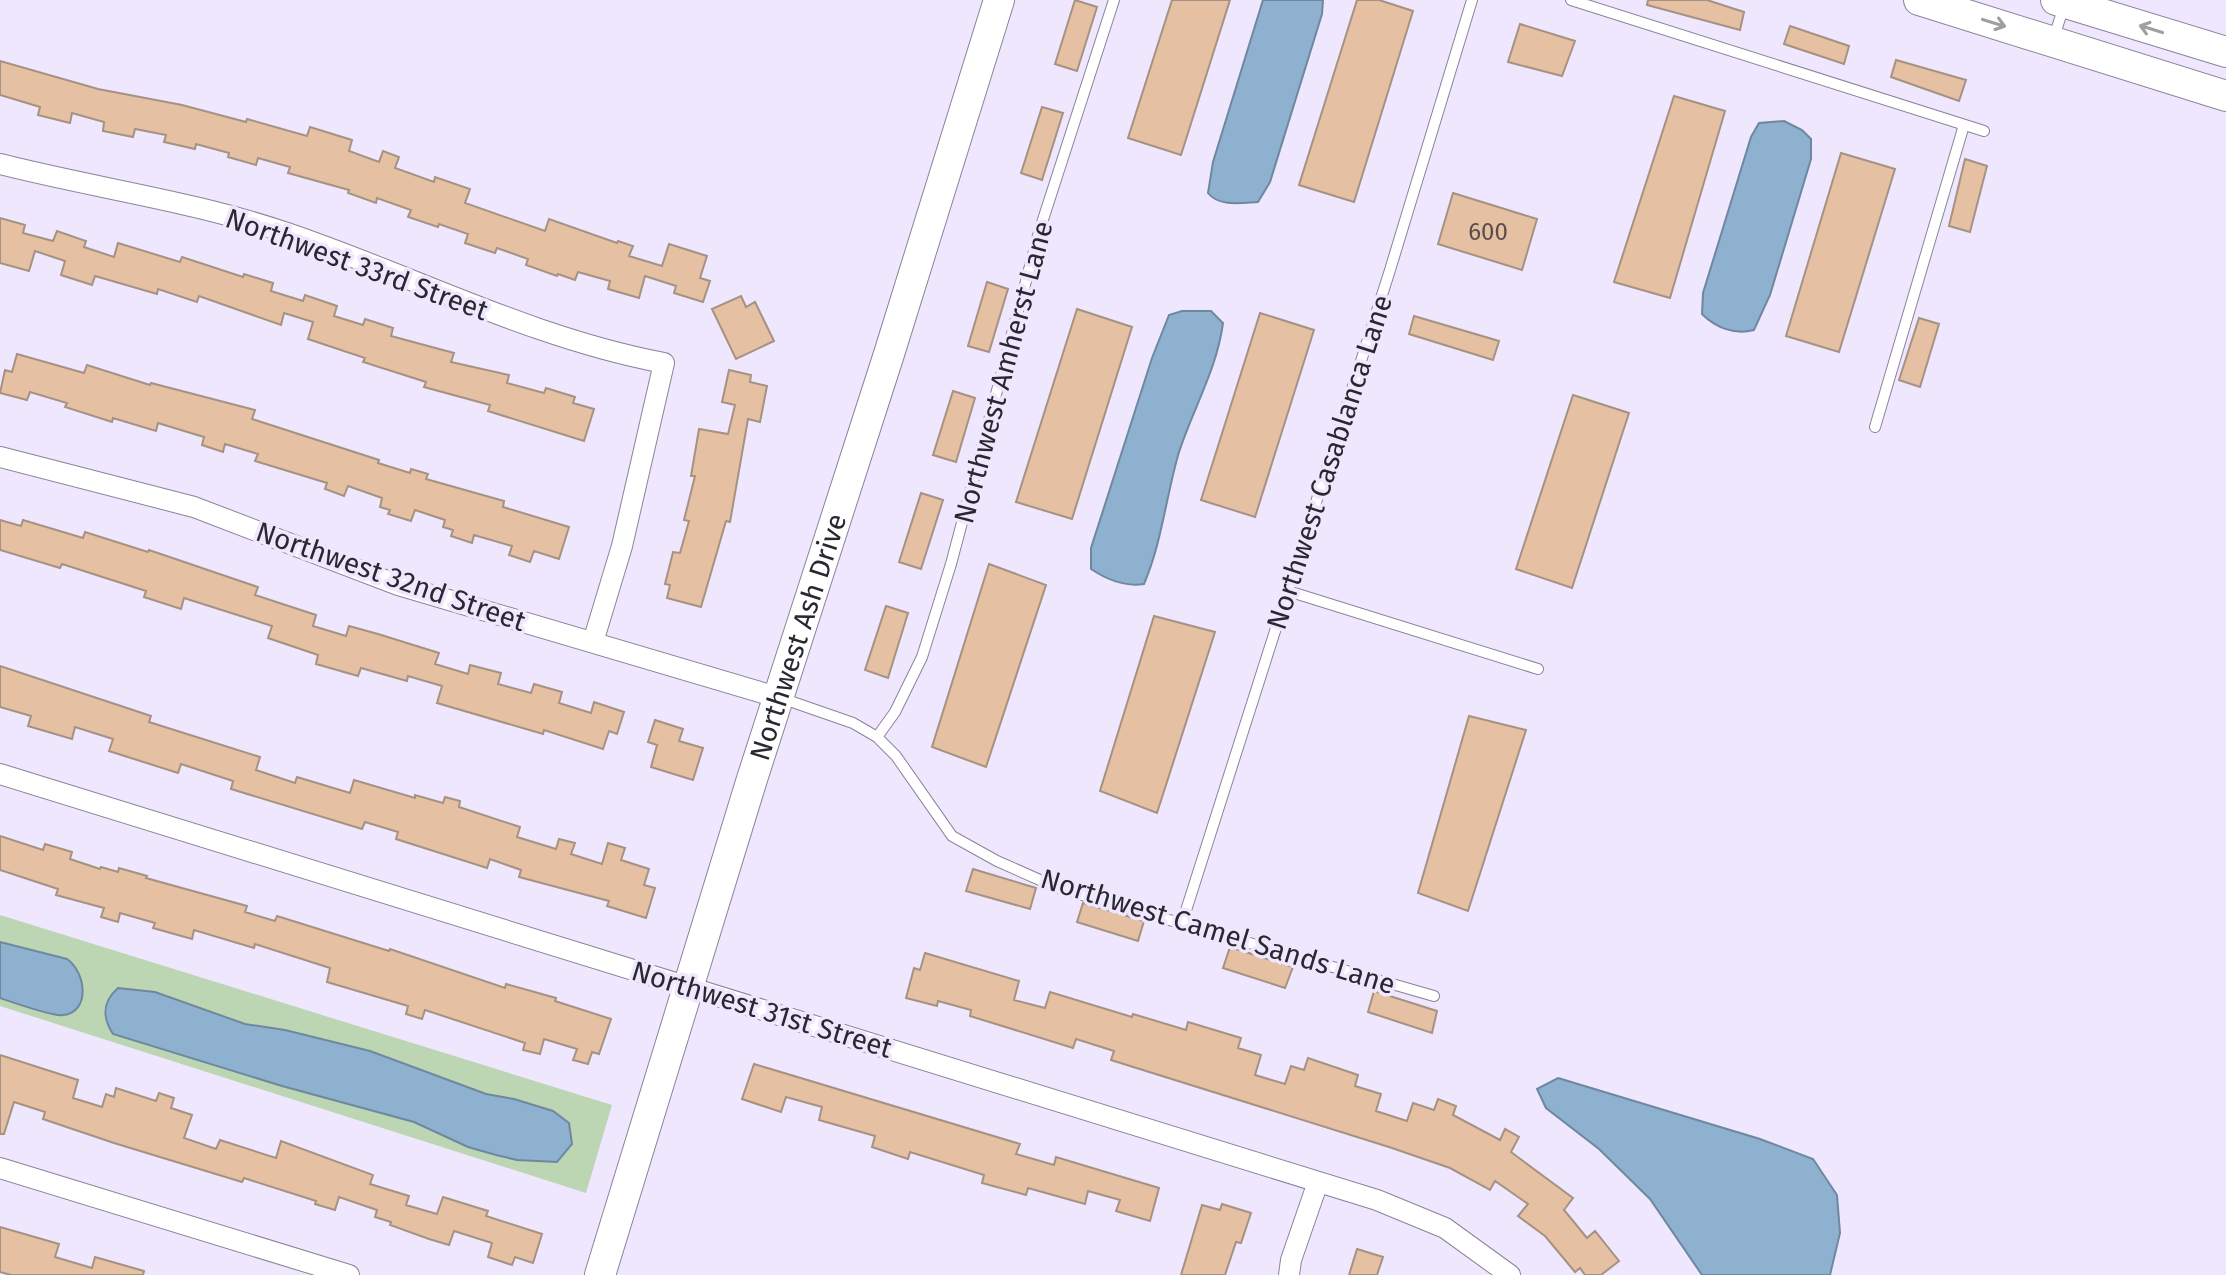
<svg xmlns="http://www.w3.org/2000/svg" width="2226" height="1275" viewBox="0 0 2226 1275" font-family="'Fira Sans',sans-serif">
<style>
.green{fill:#bcd5b2}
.water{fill:#8db1cf;stroke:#6f889f;stroke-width:2}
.building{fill:#e5c0a2;stroke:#a59283;stroke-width:2}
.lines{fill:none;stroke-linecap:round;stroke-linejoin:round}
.lane-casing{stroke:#8a8499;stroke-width:12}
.street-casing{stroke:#8a8499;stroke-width:22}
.secondary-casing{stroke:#8a8499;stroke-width:32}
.lane{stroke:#fff;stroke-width:10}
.street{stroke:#fff;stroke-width:20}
.secondary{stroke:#fff;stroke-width:30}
.oneway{stroke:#9f9ea1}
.labels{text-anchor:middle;stroke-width:7;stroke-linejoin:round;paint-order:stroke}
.number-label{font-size:24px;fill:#584d4c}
.street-label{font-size:28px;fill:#29272f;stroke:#eee7fe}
</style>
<rect width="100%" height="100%" fill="#eee7fe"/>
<!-- green -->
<path class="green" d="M0,915L612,1105L586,1193L0,1006Z"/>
<!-- water -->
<path class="water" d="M1263,0H1323L1322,14L1270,182L1258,202C1241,203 1219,207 1208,193L1213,162Z
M1784,121L1802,130L1811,139V159L1770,295L1754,330C1735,335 1716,328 1702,314L1703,293L1751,137L1759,123Z
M1182,311H1211L1223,323C1217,369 1193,409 1179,452C1166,496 1162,542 1144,584C1125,587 1106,579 1091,569V548L1152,358L1169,315Z
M0,942L67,959C86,972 91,1012 63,1015C54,1017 12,1002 0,998Z
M118,988L155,992L245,1024L285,1030L370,1051L486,1094L514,1099L553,1111L569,1123L572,1144L557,1162L517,1160L496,1155L468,1147L414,1122L282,1086L113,1034C102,1017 102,1002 118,988Z
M1558,1078L1760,1139L1813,1159L1837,1195L1840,1233L1830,1275H1702L1650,1199L1599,1149L1546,1108L1537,1089Z"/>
<!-- building -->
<path class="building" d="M1075,0L1097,7L1077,71L1055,64Z
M1172,0H1230L1181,155L1128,138Z
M1357,0H1379L1413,11L1354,202L1299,185Z
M1648,0H1707L1744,12L1740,30L1647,5Z
M1520,24L1575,41L1562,76L1508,62Z
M1790,26L1849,46L1844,64L1784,44Z
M1896,60L1966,80L1959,101L1891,77Z
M0,61L98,89L182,105L246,122L247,119L307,136L310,127L352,140L349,151L379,162L383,151L399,157L395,168L434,182L435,177L470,189L465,203L545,231L549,219L617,243L618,241L633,246L629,256L662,266L669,244L707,256L700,278L710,281L703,302L674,293L676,286L645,276L639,298L608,289L610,281L578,272L575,280L558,274L557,276L526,265L528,259L497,248L495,253L465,243L468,234L439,224L438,227L408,217L411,210L377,198L376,203L348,193L349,190L288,173L290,167L258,158L256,165L228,157L229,153L196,144L195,149L164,142L166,135L135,129L133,137L103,131L104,122L72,113L70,123L38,115L40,107L0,95Z
M1674,96L1725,111L1670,298L1614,282Z
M1042,107L1063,113L1042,180L1021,173Z
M1841,153L1895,169L1839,352L1786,336Z
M1965,159L1987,166L1970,232L1949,226Z
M1453,193L1537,219L1522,270L1438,244Z
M0,218L25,225L23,233L53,241L57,231L86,241L84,247L114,257L118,243L180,262L182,257L243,277L244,274L273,283L271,291L303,301L305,295L337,306L334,316L363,325L365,319L393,328L391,336L454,353L451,362L509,375L507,383L544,393L546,388L575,397L573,403L594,409L584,441L488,411L490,405L424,387L426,382L363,362L365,358L308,339L313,322L284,313L281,325L199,296L197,302L158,289L157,294L95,276L92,285L61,275L65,261L35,251L29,271L0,263Z
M987,282L1008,289L989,352L968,346Z
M741,296L746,307L755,302L774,341L736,359L712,309Z
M1077,309L1132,327L1072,519L1016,502Z
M1260,313L1314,330L1255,517L1201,500Z
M1414,316L1499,341L1493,360L1409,334Z
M1919,318L1939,324L1920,387L1899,380Z
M17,354L84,373L87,365L150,385L151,383L255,410L252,419L379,460L378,463L410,473L411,469L428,474L426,479L504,501L503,507L569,527L559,559L534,551L530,562L509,555L512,546L474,535L472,543L451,536L453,530L443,527L445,520L415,510L411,521L388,514L390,510L380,507L382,498L348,486L344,496L325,489L327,483L255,461L258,454L225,444L223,452L202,445L204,437L194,434L158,423L156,431L113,418L112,422L65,407L67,403L30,392L27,400L0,393L5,370L12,372Z
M729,370L751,375L750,382L767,386L760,422L748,419L730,522L726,521L701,607L667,598L670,585L665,584L673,552L680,553L689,521L684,520L695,476H691L699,429L728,434L735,405L722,402Z
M953,391L975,398L956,462L933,455Z
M1573,395L1629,413L1572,588L1516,569Z
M921,493L943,500L921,569L899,562Z
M0,520L21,526L23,520L83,538L85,532L148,552L149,550L258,587L255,595L316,615L313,626L346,636L349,626L378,634L439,653L435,664L468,674L470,665L501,673L498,684L531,693L534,684L562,692L559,703L591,713L594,702L624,712L617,734L609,731L603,749L544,730L543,734L437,703L442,686L408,676L407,681L361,668L358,676L316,664L318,655L268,638L272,626L184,598L181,609L144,597L146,591L62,564L60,568L0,550Z
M989,564L1046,585L986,767L932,747Z
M886,606L908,613L888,678L865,670Z
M1154,616L1215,632L1157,813L1100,791Z
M0,666L151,716L149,722L260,757L256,770L295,783L297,777L350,793L354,780L415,798V795L443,803L445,797L460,801L459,807L520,827L517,837L556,849L559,839L575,843L571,854L602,864L608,843L625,848L621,860L649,869L644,885L655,888L646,918L607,906L609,901L519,877L521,870L490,859L487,868L396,839L398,832L365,822L362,829L231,789L233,781L181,764L178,773L109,751L113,739L75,727L72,739L28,726L31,716L0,707Z
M1469,716L1526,730L1468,911L1418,893Z
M655,720L683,729L679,741L703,748L693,780L651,767L657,745L648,742Z
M0,836L43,850L45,844L72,852L70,859L100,869L101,867L118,872L119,868L147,876L146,878L247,906L245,912L275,921L277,916L389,951L390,949L505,988L506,984L556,998L555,1001L611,1019L599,1054L592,1052L588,1064L573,1060L577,1049L544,1039L540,1054L523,1050L525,1043L425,1010L422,1019L406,1014L408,1006L327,982L330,968L255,944L254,948L194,930L192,939L153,928L155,923L120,913L118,922L101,917L104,908L56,895L58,889L0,870Z
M973,869L1036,888L1030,909L966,891Z
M1083,903L1144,921L1138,941L1077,922Z
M1230,947L1293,967L1285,988L1223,968Z
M925,953L1019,981L1014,1000L1045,1008L1050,992L1132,1017L1133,1014L1186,1030L1188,1022L1241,1038L1238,1048L1261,1055L1255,1075L1285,1084L1291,1066L1304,1070L1308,1058L1358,1075L1355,1086L1381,1094L1376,1111L1407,1121L1413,1103L1434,1110L1438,1099L1456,1106L1453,1115L1500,1140L1505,1129L1519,1137L1511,1152L1573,1198L1564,1210L1587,1238L1595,1231L1619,1261L1601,1275H1585L1580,1268L1575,1272L1545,1236L1518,1216L1528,1204L1495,1181L1490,1190L1450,1168L1389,1147L1111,1060L1114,1051L1076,1039L1073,1048L970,1016L971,1010L938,1001L937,1006L906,998L914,968L920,970Z
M1374,991L1437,1011L1432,1033L1368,1012Z
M0,1055L78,1080L73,1098L102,1107L106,1094L114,1097L116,1088L156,1101L159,1093L174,1098L171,1108L192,1115L184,1138L216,1149L220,1140L276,1158L281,1141L373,1175L370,1184L409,1196L406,1205L437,1214L443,1197L488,1211L486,1216L542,1234L533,1263L515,1257L512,1265L488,1257L492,1243L454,1231L449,1245L429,1239L390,1225L391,1222L375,1217L377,1210L339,1197L335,1210L315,1204L316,1201L244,1178L242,1182L114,1143L43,1119L45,1112L14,1102L4,1134H0Z
M754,1064L1020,1144L1016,1154L1054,1165L1056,1157L1159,1188L1150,1221L1116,1211L1120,1200L1088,1191L1085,1204L1028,1188L1026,1195L982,1183L984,1175L910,1152L908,1159L872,1147L875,1136L819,1120L822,1107L786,1097L781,1112L742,1099Z
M1222,1204L1251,1213L1241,1243L1236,1242L1225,1275H1181L1202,1205L1220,1210Z
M0,1227L59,1244L55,1257L92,1268L95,1257L144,1271L143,1275H11L0,1272Z
M1357,1249L1383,1257L1377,1275H1349Z"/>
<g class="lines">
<defs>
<path id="lane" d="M1571,0L1984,131
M2053,40L2064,6
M1875,427L1964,125
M1288,591L1538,669
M781,698L853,723L877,737L896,756L952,836L997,861L1058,888L1434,996
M877,737L895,712L922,657L951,564L1039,232L1114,0
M1182,923L1390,270L1472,0"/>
<path id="street" d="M0,164C94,188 192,201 284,232C412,275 531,338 664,363L622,546L593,642
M0,457L194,507L398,585L780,698
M0,774L1377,1200L1445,1228L1510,1275
M0,1168L349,1275
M1289,1275L1291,1260L1318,1182"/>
<g id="secondary">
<path d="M1919,0L2226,96"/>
<path d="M2056,0L2226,52"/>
<path id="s1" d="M600,1275L752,779L889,354L999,0"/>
</g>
</defs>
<!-- lane casing -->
<use href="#lane" class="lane-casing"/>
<!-- street casing -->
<use href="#street" class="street-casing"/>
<!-- secondary casing -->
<use href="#secondary" class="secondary-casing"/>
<!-- lane -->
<use href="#lane" class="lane"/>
<!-- street -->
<use href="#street" class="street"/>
<!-- secondary -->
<use href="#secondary" class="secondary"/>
</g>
<!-- one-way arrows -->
<defs><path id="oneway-shaft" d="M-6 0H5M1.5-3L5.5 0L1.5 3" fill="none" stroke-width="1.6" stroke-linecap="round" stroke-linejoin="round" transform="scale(2)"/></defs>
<g class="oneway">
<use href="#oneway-shaft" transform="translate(1994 23) rotate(17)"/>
<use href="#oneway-shaft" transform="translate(2151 29) rotate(-163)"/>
</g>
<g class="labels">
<!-- number labels -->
<g class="number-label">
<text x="1488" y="240">600</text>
</g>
<!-- street labels -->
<g class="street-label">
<text transform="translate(357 264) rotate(20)" y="10">Northwest 33rd Street</text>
<text transform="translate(1003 372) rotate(-75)" y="10">Northwest Amherst Lane</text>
<text transform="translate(1329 462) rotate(-72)" y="10">Northwest Casablanca Lane</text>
<text transform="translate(391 576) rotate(19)" y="10">Northwest 32nd Street</text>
<text dy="10" stroke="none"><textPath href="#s1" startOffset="668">Northwest Ash Drive</textPath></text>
<text transform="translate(1218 931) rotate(17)" y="10">Northwest Camel Sands Lane</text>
<text transform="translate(762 1009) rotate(17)" y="10">Northwest 31st Street</text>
</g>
</g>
</svg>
